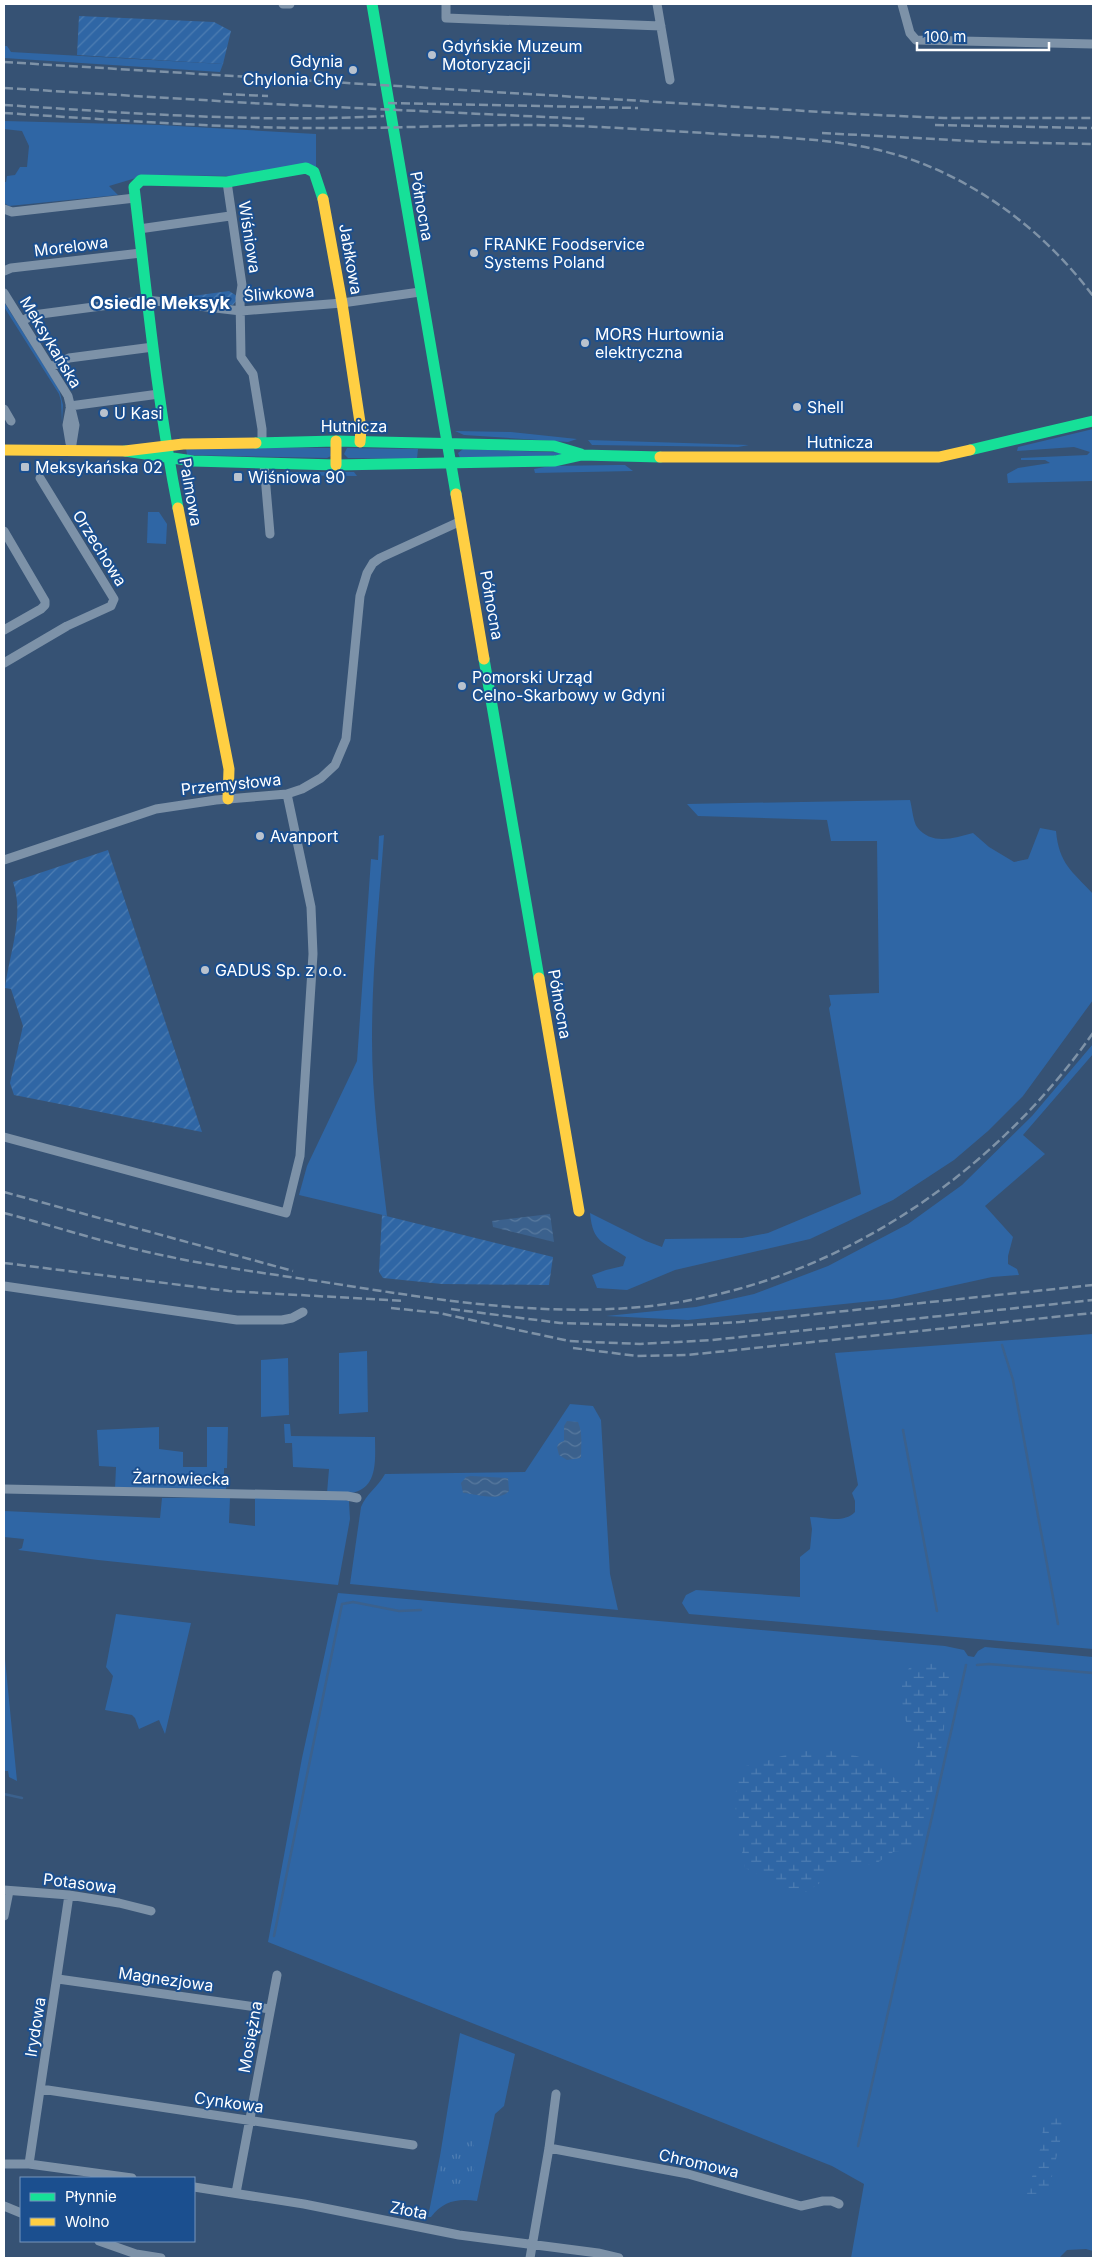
<svg xmlns="http://www.w3.org/2000/svg" width="1097" height="2262" viewBox="0 0 1097 2262" font-family="Inter,sans-serif">
<style>
.grass{fill:#2f66a5}
.wetland{fill:url(#wetland-marsh)}
.park{fill:url(#park-tufts)}
.garden{fill:url(#garden-furrows)}
.water{fill:url(#water-waves)}
.lines{fill:none;stroke-linecap:round;stroke-linejoin:round}
.stream{stroke:#3b618d;stroke-width:2.5}
.street{stroke:#7d92a8;stroke-width:9}
.fast{stroke:#16e098;stroke-width:11}
.slow{stroke:#ffcf43;stroke-width:11}
.rail{stroke:#7e92a7;stroke-width:2.5;stroke-dasharray:9 4;stroke-linecap:butt}
.poi-dot{fill:#b9c2ce;stroke:#1b4f8f;stroke-width:2}
.labels{text-anchor:middle;stroke-width:4;stroke-linejoin:round;paint-order:stroke}
.poi-label{font-size:16px;fill:#fff;stroke:#1b4f8f;text-anchor:start}
.street-label{font-size:16px;fill:#fff;stroke:#1b4f8f}
.neighbourhood-label{font-size:18px;font-weight:bold;fill:#fff;stroke:#1b4f8f}
</style>
<defs>
<pattern id="wetland-marsh" width="20" height="14" patternUnits="userSpaceOnUse" patternTransform="scale(1.25)"><rect width="20" height="14" fill="#2f66a5"/><path d="M1 5h8M5 5V1M11 12h8M15 12V8" fill="none" stroke="#4e7db2"/></pattern>
<pattern id="park-tufts" width="24" height="20" patternUnits="userSpaceOnUse" patternTransform="scale(1.25)"><rect width="24" height="20" fill="#2f66a5"/><path d="M3 7l-1-3M5 7V3M7 7l1-3M15 17l-1-3M17 17v-4M19 17l1-3" fill="none" stroke="#4e7db2"/></pattern>
<pattern id="garden-furrows" width="10" height="10" patternUnits="userSpaceOnUse" patternTransform="scale(1.25)"><rect width="10" height="10" fill="#2f66a5"/><path d="M-1 1l2-2M0 10L10 0M9 11l2-2" fill="none" stroke="#4e7db2"/></pattern>
<pattern id="water-waves" width="16" height="10" patternUnits="userSpaceOnUse" patternTransform="scale(1.25)"><rect width="16" height="10" fill="#3b618d"/><path d="M0 5q4-4 8 0t8 0" fill="none" stroke="#58799e"/></pattern>
</defs>
<rect width="100%" height="100%" fill="#365274"/>
<!-- grass -->
<path class="grass" d="M4,46H7L11,52L223,64L220,72L4,58Z
M4,121L160,125L316,134V167L230,176L146,175L109,186L118,195L9,206L4,203V182H6L7,176L15,175L20,167H27L29,146L22,131L4,129Z
M4,302L59,389L63,405L62,423L61,401L59,394L4,307Z
M1093,429V481L1008,483L1007,474L1018,468L1050,463L1045,460H1021V458L1087,455L1090,452L1074,447L1017,451L1018,447Z
M455,431L511,432L577,439L568,442L464,435Z
M588,440L749,445L738,447L592,445Z
M237,447L330,448L331,456L327,458L187,455L186,448Z
M347,448L418,449L417,459L348,458L344,454Z
M463,449L575,453V455L460,458L458,453Z
M617,465H625L633,471L535,473L534,469L550,466Z
M268,472H354L357,476L268,475Z
M148,512H159L167,524L166,544L147,543Z
M910,800C912,807 913,821 917,827C932,846 954,838 973,833L989,847L1014,862L1028,859L1040,828L1056,831C1059,864 1072,871 1093,894V1000L1023,1096L988,1131L954,1160L893,1200L810,1239L675,1270L627,1290L597,1288L592,1275L606,1270L623,1266L626,1257C603,1241 593,1244 590,1213L646,1241L662,1247L665,1239L742,1238L768,1233L861,1194L829,1008L831,1005L829,995L879,993L877,841H831L827,820L698,816L687,804Z
M384,835C379,903 372,971 372,1039C372,1099 380,1157 387,1216L299,1195L307,1166L357,1061L371,859L378,860L379,836Z
M1093,1044V1054L1023,1135L1045,1154L985,1206L1013,1237L1008,1256V1264L1017,1269L1019,1275L992,1277L892,1299L688,1320L606,1316L696,1307L754,1294L828,1266L908,1224L962,1185L1032,1116Z
M1093,1334V1649L689,1614L682,1603L686,1595L696,1590L800,1597V1557L810,1549L812,1529L810,1517C825,1517 843,1524 855,1512V1501L852,1493L858,1485L835,1353Z
M367,1351L368,1412L339,1414V1353Z
M288,1358L289,1415L261,1417V1360Z
M570,1404L593,1406L601,1420L610,1574L618,1610L350,1584L361,1507C366,1494 378,1487 385,1474L525,1472Z
M284,1424H290L291,1436L375,1437C375,1458 379,1489 351,1493C344,1495 335,1493 327,1493L329,1469L293,1467L292,1443H285Z
M159,1427V1449L183,1452V1467H207V1427H228L227,1468H224V1476L227,1477L226,1492L115,1489L116,1467L99,1466L97,1430Z
M230,1497L229,1523L255,1526V1497L336,1498L349,1501L350,1519L338,1585L98,1560L18,1550L22,1548L24,1539L4,1537V1511L160,1518L162,1498Z
M338,1593L945,1646L964,1650L968,1656L974,1657L978,1651L985,1647L1093,1657V2251L1086,2249L1067,2250L1059,2258H851L864,2184L832,2166L268,1942L302,1758Z
M116,1614L191,1623L165,1734L159,1720L139,1729L135,1718L132,1715L105,1710L113,1676L106,1667Z
M4,1659H5L17,1781L9,1777L8,1771H4Z
M460,2033L515,2054L504,2106L495,2114L477,2201C458,2198 443,2201 431,2217H428L440,2156Z"/>
<!-- wetland -->
<path class="wetland" d="M935,1663L946,1665L953,1674L947,1698L943,1739L925,1827L922,1839L912,1850L893,1852L874,1865C854,1864 826,1855 821,1882C791,1904 789,1894 763,1877C758,1873 751,1871 745,1868L736,1818L735,1796L741,1767C760,1764 774,1758 792,1753C820,1746 866,1753 888,1772C896,1778 902,1787 909,1794L915,1764L917,1747L905,1719L902,1700V1682L909,1668Z
M1057,2117L1064,2124L1048,2194H1027L1043,2139L1042,2123Z"/>
<!-- park -->
<path class="park" d="M469,2135C484,2159 471,2205 438,2180L442,2157Z"/>
<!-- garden -->
<path class="garden" d="M79,16L214,22L231,31L223,64L77,55Z
M229,291L237,296V300L233,305L171,299Z
M108,850L202,1132L14,1095L10,1083L23,1026L11,989L5,988C9,954 25,917 13,882Z
M382,1215L553,1257L549,1285L442,1284L383,1278L379,1272Z"/>
<!-- water -->
<path class="water" d="M550,1214L554,1242L493,1227L492,1221Z
M567,1421L578,1422C583,1433 581,1446 581,1458L567,1460L559,1455L557,1447L559,1443L564,1441V1426Z
M471,1476L508,1478L509,1491C499,1502 477,1494 463,1493L461,1483L466,1477Z"/>
<g class="lines">
<!-- stream -->
<path class="stream" d="M1002,1345L1013,1380L1058,1624
M903,1430L937,1611
M977,1665L989,1664L1093,1673
M4,1794L22,1798
M274,1936L342,1604L353,1602L399,1611L421,1610
M858,2146L966,1665"/>
<!-- street -->
<path class="street" d="M283,4H290
M446,4V18L661,26
M657,4L670,80
M902,4L910,33L916,40L1093,44
M227,182L242,285L240,298L241,357L253,374L262,429V443
M4,209L12,212L135,198
M139,229L230,216
M4,271L11,268L141,253
M4,293L68,396L75,425L71,450
M22,321L33,315L147,300L241,311L342,303L420,292
M51,367L69,358L153,347
M70,406L159,394
M4,409L11,421
M70,409L67,425L70,443
M264,464L270,534
M4,531L45,601V605L41,609L4,630
M4,663L67,626L111,606L114,599L40,478
M4,860L156,809L216,800L287,794L302,789L321,778L335,765L346,739L360,596L367,573L373,563L380,558L461,521
M4,1137L286,1213L300,1156L313,954L311,907L287,794
M4,1286L237,1320H282L292,1318L303,1312
M4,1489L347,1496L357,1498
M4,1890L69,1895L119,1903L151,1911
M4,1916L9,1891
M58,1979L270,2009
M41,2089L413,2145
M549,2148L688,2174L801,2206L823,2201H832L839,2204
M4,2164H29L132,2178
M29,2164L69,1895
M194,2187L304,2204L459,2235L598,2253L619,2258
M236,2193L277,1975
M4,2206L21,2213
M99,2241L136,2254L161,2258
M530,2258L549,2148L556,2094"/>
<!-- fast -->
<path class="fast" d="M372,4L456,494
M256,443L336,441L554,446L581,454
M970,450L1093,421
M125,451L193,461L336,465L555,461L582,455L660,457
M178,508C157,402 147,294 134,187L141,180L227,182L306,168L314,172L323,199
M484,659L539,978"/>
<!-- slow -->
<path class="slow" d="M323,199L342,303L361,429L360,442
M336,441V465
M4,450L125,451L183,444L256,443
M660,457H939L970,450
M456,494L484,659
M178,508L229,769L228,799
M539,978L579,1211"/>
<!-- rail -->
<path class="rail" d="M4,62L855,114L944,118H1093
M4,88L251,103L588,119
M223,94L268,96
M388,103L638,108
M4,105C130,113 257,123 384,116
M4,113C116,120 229,129 342,128C401,128 460,125 520,125C587,125 653,130 720,134C783,138 847,138 907,158C981,183 1047,234 1093,296
M935,125L1093,128
M822,133L990,142L1093,144
M4,1192L293,1271
M4,1213C58,1227 111,1245 166,1256C226,1269 288,1276 349,1286C445,1301 543,1316 641,1307C824,1290 989,1181 1093,1033
M4,1263L229,1291L404,1301
M391,1308L439,1313L569,1341L640,1344L712,1340L1093,1300
M451,1309L560,1323L670,1326L740,1322L1093,1285
M573,1348L637,1356L687,1355L1093,1313"/>
</g>
<!-- markers -->
<g class="poi-dot">
<circle cx="432" cy="55" r="5"/>
<circle cx="353" cy="70" r="5"/>
<circle cx="474" cy="253" r="5"/>
<circle cx="585" cy="343" r="5"/>
<circle cx="797" cy="407" r="5"/>
<circle cx="104" cy="413" r="5"/>
<rect x="20" y="462" width="10" height="10" rx="2.5"/>
<rect x="233" y="472" width="10" height="10" rx="2.5"/>
<circle cx="462" cy="686" r="5"/>
<circle cx="260" cy="836" r="5"/>
<circle cx="205" cy="970" r="5"/>
</g>
<g class="labels">
<!-- poi labels -->
<g class="poi-label">
<text x="442" y="52">Gdyńskie Muzeum<tspan x="442" dy="18">Motoryzacji</tspan></text>
<text x="343" y="67" text-anchor="end">Gdynia<tspan x="343" dy="18">Chylonia Chy</tspan></text>
<text x="484" y="250">FRANKE Foodservice<tspan x="484" dy="18">Systems Poland</tspan></text>
<text x="595" y="340">MORS Hurtownia<tspan x="595" dy="18">elektryczna</tspan></text>
<text x="807" y="413">Shell</text>
<text x="114" y="419">U Kasi</text>
<text x="35" y="473">Meksykańska 02</text>
<text x="248" y="483">Wiśniowa 90</text>
<text x="472" y="683">Pomorski Urząd<tspan x="472" dy="18">Celno-Skarbowy w Gdyni</tspan></text>
<text x="270" y="842">Avanport</text>
<text x="215" y="976">GADUS Sp. z o.o.</text>
</g>
<!-- street labels -->
<g class="street-label">
<text transform="translate(422 206) rotate(80)" y="6">Północna</text>
<text transform="translate(250 237) rotate(81)" y="6">Wiśniowa</text>
<text transform="translate(71 246) rotate(-7)" y="6">Morelowa</text>
<text transform="translate(351 259) rotate(80)" y="6">Jabłkowa</text>
<text transform="translate(279 293) rotate(-4)" y="6">Śliwkowa</text>
<text transform="translate(51 342) rotate(59)" y="6">Meksykańska</text>
<text x="354" y="432">Hutnicza</text>
<text x="840" y="448">Hutnicza</text>
<text transform="translate(191 492) rotate(80)" y="6">Palmowa</text>
<text transform="translate(100 548) rotate(58)" y="6">Orzechowa</text>
<text transform="translate(492 605) rotate(80)" y="6">Północna</text>
<text transform="translate(231 784) rotate(-6)" y="6">Przemysłowa</text>
<text transform="translate(560 1004) rotate(80)" y="6">Północna</text>
<text transform="translate(181 1478) rotate(1)" y="6">Żarnowiecka</text>
<text transform="translate(80 1883) rotate(7)" y="6">Potasowa</text>
<text transform="translate(166 1979) rotate(8)" y="6">Magnezjowa</text>
<text transform="translate(35 2027) rotate(-81)" y="6">Irydowa</text>
<text transform="translate(250 2037) rotate(-80)" y="6">Mosiężna</text>
<text transform="translate(229 2102) rotate(8)" y="6">Cynkowa</text>
<text transform="translate(699 2163) rotate(13)" y="6">Chromowa</text>
<text transform="translate(409 2210) rotate(11)" y="6">Złota</text>
</g>
<!-- neighbourhood labels -->
<g class="neighbourhood-label">
<text x="160" y="309">Osiedle Meksyk</text>
</g>
</g>
<!-- border -->
<rect width="1097" height="2262" fill="none" stroke="#ffffff" stroke-width="10"/>
<!-- legend -->
<rect x="20" y="2177" width="175" height="65" fill="#1b4f8f" stroke="#7695bc"/>
<rect x="30" y="2193" width="25" height="8" fill="#16e098" stroke="#7695bc"/>
<text x="65" y="2202" font-size="15" fill="#ffffff">Płynnie</text>
<rect x="30" y="2218" width="25" height="8" fill="#ffcf43" stroke="#7695bc"/>
<text x="65" y="2227" font-size="15" fill="#ffffff">Wolno</text>
<!-- scale -->
<path d="M917 42v8h132v-8" fill="none" stroke="#ffffff" stroke-width="2.5"/>
<text x="924" y="42" font-size="15" fill="#ffffff" stroke="#1b4f8f" stroke-width="4" paint-order="stroke">100 m</text>
</svg>
